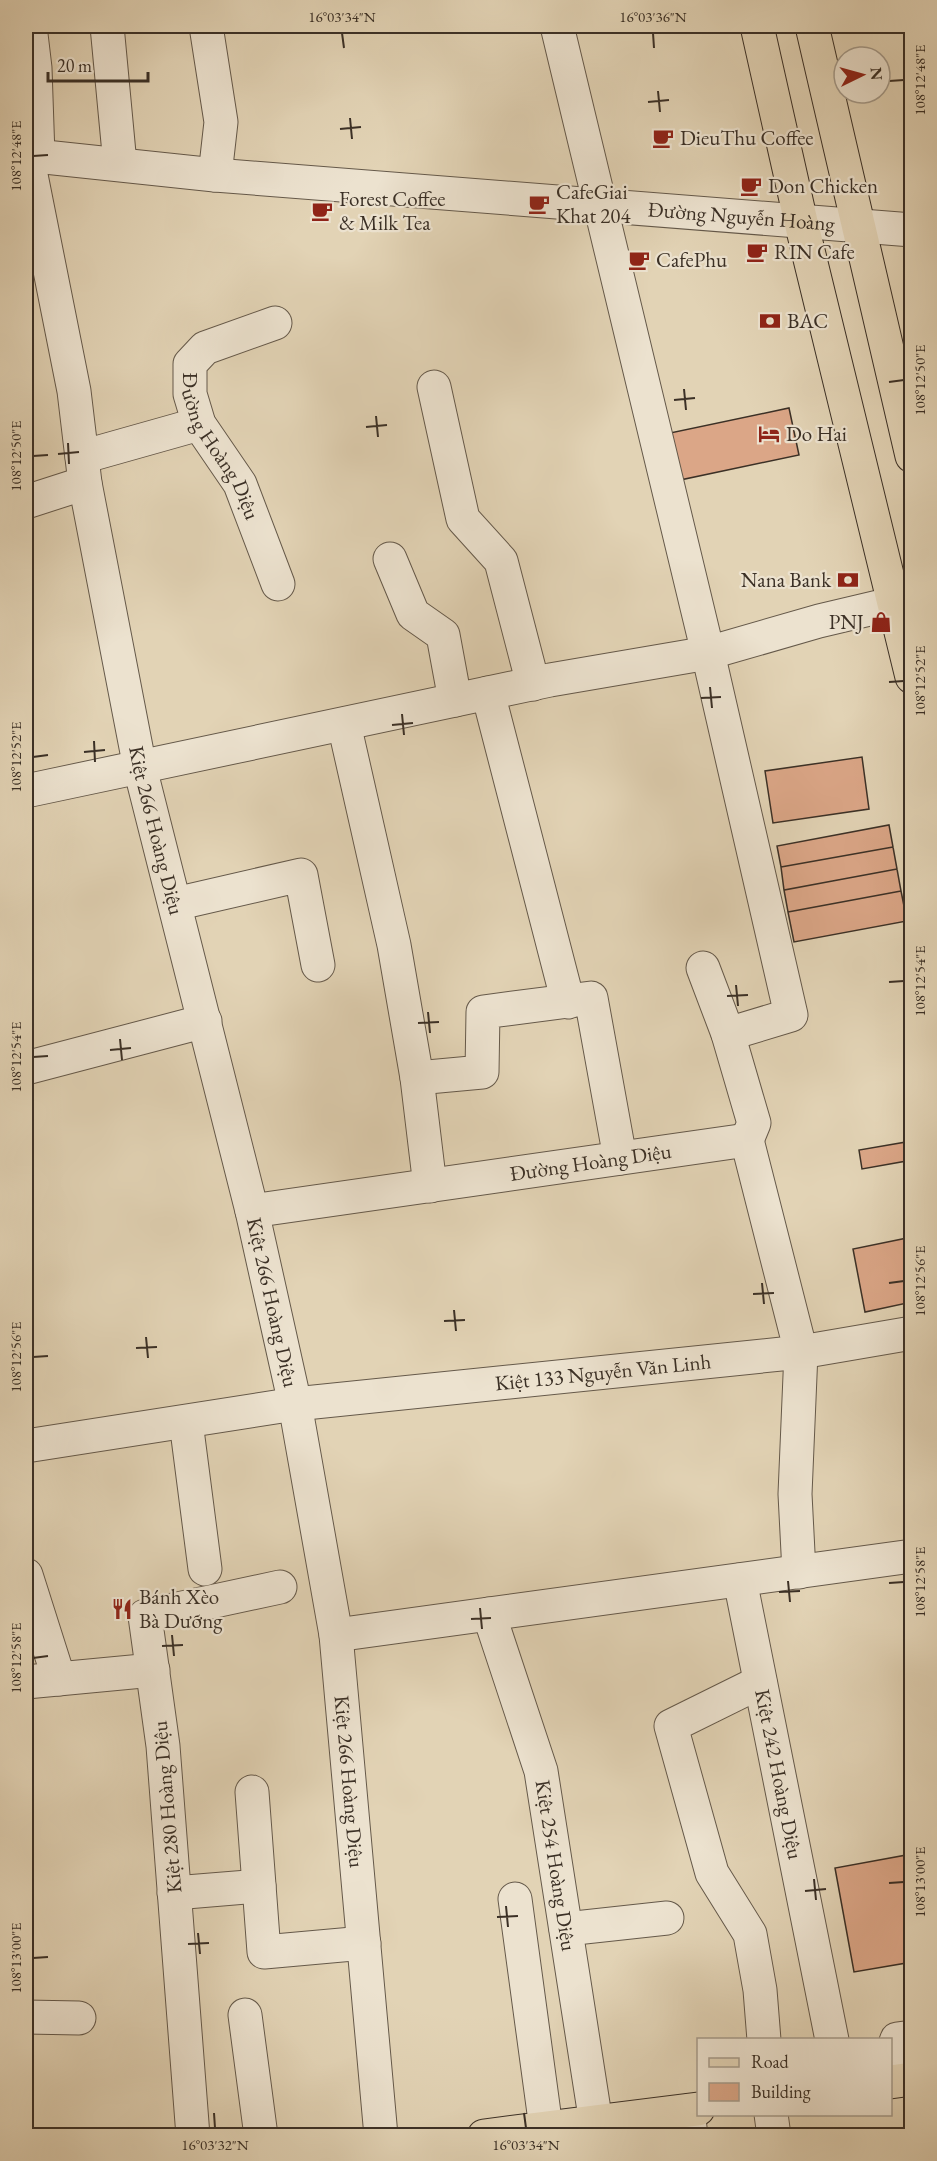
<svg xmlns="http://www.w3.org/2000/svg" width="937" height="2161" viewBox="0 0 937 2161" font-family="'EB Garamond',serif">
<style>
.building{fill:#dba687;stroke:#3b3026;stroke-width:1.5}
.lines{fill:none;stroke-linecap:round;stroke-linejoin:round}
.minor-casing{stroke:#65594a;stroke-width:35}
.major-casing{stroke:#3b3026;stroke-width:35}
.minor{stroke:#ece2cf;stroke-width:33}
.major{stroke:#e2d3b5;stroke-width:33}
.ticks{fill:none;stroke:#3b3026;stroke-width:2}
.labels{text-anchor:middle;stroke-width:4.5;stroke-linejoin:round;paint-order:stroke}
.poi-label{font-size:21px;fill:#3b3026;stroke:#ece2cf;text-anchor:start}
.street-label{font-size:21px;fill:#3b3026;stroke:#ece2cf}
.neatline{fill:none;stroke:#3b3026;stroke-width:2}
.ticks-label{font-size:15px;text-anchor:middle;fill:#3b3026}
</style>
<rect width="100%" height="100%" fill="#e2d3b5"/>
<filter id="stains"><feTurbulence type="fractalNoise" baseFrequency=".00333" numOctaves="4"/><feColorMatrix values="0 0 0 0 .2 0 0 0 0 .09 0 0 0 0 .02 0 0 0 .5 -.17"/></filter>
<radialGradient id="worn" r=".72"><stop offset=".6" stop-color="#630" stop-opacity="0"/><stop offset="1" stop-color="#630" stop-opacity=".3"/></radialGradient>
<!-- building -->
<path class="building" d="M789,408L799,455L680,480L670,433Z
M862,757L869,809L773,823L765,771Z
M889,825L893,847L781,867L777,846Z
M893,847L897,869L784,890L781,867Z
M897,869L901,891L788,912L784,890Z
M901,891L907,921L794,942L788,912Z
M912,1141V1160L862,1169L859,1150Z
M912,1237V1302L865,1312L853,1249Z
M912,1428V1462L904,1430Z
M912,1854V1962L854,1972L835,1868Z"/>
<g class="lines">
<defs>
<g id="minor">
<path d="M30,26L35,68L38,156"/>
<path d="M107,26L120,164"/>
<path d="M206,26L221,122L215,175"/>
<path d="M557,26L708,653L791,1015L728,1034"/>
<path id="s1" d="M26,155L215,175L912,230"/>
<path id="s2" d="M27,155L74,391L85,483L140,768L252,1211L295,1404L336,1635L381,2136"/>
<path id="s3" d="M275,323L205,348L190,364V394L199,424L240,484L278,584"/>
<path d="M434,387L463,519L501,561L533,684"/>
<path d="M82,457L199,424"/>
<path d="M26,502L85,483"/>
<path d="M390,559L413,614L443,635L455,700"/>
<path d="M488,693L568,1002"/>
<path d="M344,724L394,945L417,1078L430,1186"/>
<path d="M26,791L550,680L708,653L819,621L912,599"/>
<path d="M175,904L301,875L318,965"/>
<path d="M703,968L728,1034L754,1123L747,1140"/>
<path d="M26,1068L205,1021"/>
<path d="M417,1078L482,1072L483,1012L591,998L620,1158"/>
<path d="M747,1140L801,1352L795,1494L799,1572"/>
<path id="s4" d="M252,1211L747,1140"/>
<path d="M186,1422L205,1569"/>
<path id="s5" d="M26,1446L295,1404L801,1352L912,1333"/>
<path d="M26,1575L59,1679"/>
<path id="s6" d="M740,1580L832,2040"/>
<path id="s7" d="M489,1614L541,1771L596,2123"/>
<path d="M336,1635L912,1556"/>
<path d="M26,1682L153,1670"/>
<path d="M760,1682L671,1726L712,1873L750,1934L760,1990L764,2040"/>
<path d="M252,1792L264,1952L364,1943"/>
<path d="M174,1893L259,1886"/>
<path d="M515,1899L546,2128"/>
<path d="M566,1929L667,1918"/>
<path d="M245,2015L261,2136"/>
<path d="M26,2017L79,2018"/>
<path d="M890,2058L897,2039L912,2037"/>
<path d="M688,2111L691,2136"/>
<path d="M771,2114L774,2136"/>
<path d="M193,2136L163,1746L145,1616L280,1587"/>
</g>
<path id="major" d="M757,26L801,222L912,677
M812,26L912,456
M890,2082L912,2079
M484,2136L698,2109"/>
</defs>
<!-- minor casing -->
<use href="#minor" class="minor-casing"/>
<!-- major casing -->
<use href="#major" class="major-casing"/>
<!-- minor -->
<use href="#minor" class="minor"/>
<!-- major -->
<use href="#major" class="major"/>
</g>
<!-- ticks -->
<path class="ticks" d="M342,33L344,48M653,33L654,48M889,81L904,80M658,91L660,112M648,102L669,100M350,118L352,139M340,129L361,127M33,156L48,155M889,382L904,380M684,389L686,410M674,400L695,398M376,416L378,437M366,427L387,425M68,443L69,464M58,454L79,452M33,456L48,455M889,682L904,681M710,687L712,708M701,698L721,697M402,714L404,735M392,725L413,723M94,741L95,762M84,752L105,750M33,757L48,755M889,982L904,981M736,985L738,1006M727,996L748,995M428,1012L430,1033M418,1023L439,1022M120,1039L122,1060M110,1050L131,1048M33,1057L48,1056M762,1283L764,1304M889,1283L904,1281M753,1294L774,1293M454,1310L456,1331M444,1321L465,1320M146,1337L148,1358M136,1348L157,1347M33,1357L48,1356M788,1581L790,1602M889,1583L904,1582M779,1592L800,1591M480,1608L482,1629M471,1619L491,1618M172,1635L174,1656M162,1646L183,1645M33,1658L48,1656M814,1879L816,1900M889,1883L904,1882M805,1891L826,1889M506,1906L508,1927M497,1917L518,1916M198,1933L200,1954M188,1944L209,1943M33,1958L48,1957M214,2113L215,2128M524,2113L526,2128"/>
<!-- icons -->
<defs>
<symbol id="cafe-bare" viewBox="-9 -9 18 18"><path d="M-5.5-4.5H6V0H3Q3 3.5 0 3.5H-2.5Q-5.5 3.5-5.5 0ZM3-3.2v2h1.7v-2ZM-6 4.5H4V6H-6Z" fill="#8f2418" stroke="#ece2cf" stroke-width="2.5" paint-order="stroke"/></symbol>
<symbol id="bank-bare" viewBox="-9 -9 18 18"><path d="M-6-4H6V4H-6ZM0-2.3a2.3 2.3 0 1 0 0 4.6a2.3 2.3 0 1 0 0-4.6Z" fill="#8f2418" stroke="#ece2cf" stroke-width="2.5" paint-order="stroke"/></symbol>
<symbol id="hotel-bare" viewBox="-9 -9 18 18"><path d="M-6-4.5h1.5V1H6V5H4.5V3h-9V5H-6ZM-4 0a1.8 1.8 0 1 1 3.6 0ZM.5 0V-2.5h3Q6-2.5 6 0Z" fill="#8f2418" stroke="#ece2cf" stroke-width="2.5" paint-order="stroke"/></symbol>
<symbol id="shop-bare" viewBox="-9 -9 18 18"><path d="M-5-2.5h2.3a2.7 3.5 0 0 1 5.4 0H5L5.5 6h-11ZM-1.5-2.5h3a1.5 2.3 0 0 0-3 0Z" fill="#8f2418" stroke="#ece2cf" stroke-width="2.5" paint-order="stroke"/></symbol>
<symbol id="restaurant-bare" viewBox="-9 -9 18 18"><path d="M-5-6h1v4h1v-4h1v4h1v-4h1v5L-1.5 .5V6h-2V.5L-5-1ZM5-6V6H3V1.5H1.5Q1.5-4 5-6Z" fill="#8f2418" stroke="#ece2cf" stroke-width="2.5" paint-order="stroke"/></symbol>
</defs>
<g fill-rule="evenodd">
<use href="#cafe-bare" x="648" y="123" width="30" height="30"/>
<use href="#cafe-bare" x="736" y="171" width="30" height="30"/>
<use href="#cafe-bare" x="524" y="189" width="30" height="30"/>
<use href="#cafe-bare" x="307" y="196" width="30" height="30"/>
<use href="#cafe-bare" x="742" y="237" width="30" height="30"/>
<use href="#cafe-bare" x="624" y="245" width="30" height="30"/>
<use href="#bank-bare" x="755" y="306" width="30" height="30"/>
<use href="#hotel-bare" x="754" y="419" width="30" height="30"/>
<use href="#bank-bare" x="833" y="565" width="30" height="30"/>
<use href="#shop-bare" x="866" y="607" width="30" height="30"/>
<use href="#restaurant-bare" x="107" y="1594" width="30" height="30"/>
</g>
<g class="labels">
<!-- poi labels -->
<g class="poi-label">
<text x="680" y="145">DieuThu Coffee</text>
<text x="768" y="193">Don Chicken</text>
<text x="556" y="199">CafeGiai<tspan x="556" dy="24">Khat 204</tspan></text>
<text x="339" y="206">Forest Coffee<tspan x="339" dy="24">&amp; Milk Tea</tspan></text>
<text x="774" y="259">RIN Cafe</text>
<text x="656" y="267">CafePhu</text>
<text x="787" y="328">BAC</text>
<text x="786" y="441">Do Hai</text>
<text x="831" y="587" text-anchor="end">Nana Bank</text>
<text x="864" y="629" text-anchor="end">PNJ</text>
<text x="139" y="1604">Bánh Xèo<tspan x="139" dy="24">Bà Dưỡng</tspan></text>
</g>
<!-- street labels -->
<g class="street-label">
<text dy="7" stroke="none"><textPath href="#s1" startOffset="718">Đường Nguyễn Hoàng</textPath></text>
<text dy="7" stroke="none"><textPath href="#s3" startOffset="186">Đường Hoàng Diệu</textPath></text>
<text dy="7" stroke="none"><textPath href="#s2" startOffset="688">Kiệt 266 Hoàng Diệu</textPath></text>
<text dy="7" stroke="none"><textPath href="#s4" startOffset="342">Đường Hoàng Diệu</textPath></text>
<text dy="7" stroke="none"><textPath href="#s2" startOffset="1174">Kiệt 266 Hoàng Diệu</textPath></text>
<text dy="7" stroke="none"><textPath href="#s5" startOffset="582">Kiệt 133 Nguyễn Văn Linh</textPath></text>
<text dy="7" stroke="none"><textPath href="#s6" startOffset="198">Kiệt 242 Hoàng Diệu</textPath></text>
<text dy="7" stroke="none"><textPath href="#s2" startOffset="1660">Kiệt 266 Hoàng Diệu</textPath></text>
<text transform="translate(167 1807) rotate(-95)" y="7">Kiệt 280 Hoàng Diệu</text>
<text dy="7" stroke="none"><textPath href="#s7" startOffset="261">Kiệt 254 Hoàng Diệu</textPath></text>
</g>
</g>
<!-- margin -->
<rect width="937" height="2161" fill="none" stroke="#e2d3b5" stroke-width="66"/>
<!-- legend -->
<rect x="697" y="2038" width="195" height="78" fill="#ece2cf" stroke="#a59b8b" stroke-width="1.5"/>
<rect x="709" y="2058" width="30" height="9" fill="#e2d3b5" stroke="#a59b8b" stroke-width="1.5"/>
<text x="751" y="2068" font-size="18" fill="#3b3026">Road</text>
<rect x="709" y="2083" width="30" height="18" fill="#dba687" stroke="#a59b8b" stroke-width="1.5"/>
<text x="751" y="2098" font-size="18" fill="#3b3026">Building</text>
<!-- north arrow -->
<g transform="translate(862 75) rotate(85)"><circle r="28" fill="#ece2cf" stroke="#a59b8b" stroke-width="1.5"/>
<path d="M0-4.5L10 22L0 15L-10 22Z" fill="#8f2418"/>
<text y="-9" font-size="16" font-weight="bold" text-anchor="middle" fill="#3b3026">N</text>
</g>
<!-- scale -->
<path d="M48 72v9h100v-9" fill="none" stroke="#3b3026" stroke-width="3"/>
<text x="57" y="72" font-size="18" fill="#3b3026" stroke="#ece2cf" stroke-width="4.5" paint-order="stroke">20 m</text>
<rect x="33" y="33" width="871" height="2095" class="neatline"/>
<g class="ticks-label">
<text x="342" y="22">16°03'34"N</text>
<text x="653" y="22">16°03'36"N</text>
<text transform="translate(920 80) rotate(-90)" y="5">108°12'48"E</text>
<text transform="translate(16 156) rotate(-90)" y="5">108°12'48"E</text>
<text transform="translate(920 380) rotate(-90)" y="5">108°12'50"E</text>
<text transform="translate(16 456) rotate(-90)" y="5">108°12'50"E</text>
<text transform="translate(920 681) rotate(-90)" y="5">108°12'52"E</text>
<text transform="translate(16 757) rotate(-90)" y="5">108°12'52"E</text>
<text transform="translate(920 981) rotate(-90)" y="5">108°12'54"E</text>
<text transform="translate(16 1057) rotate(-90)" y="5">108°12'54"E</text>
<text transform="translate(920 1281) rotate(-90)" y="5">108°12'56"E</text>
<text transform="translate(16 1357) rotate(-90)" y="5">108°12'56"E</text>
<text transform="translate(920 1582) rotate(-90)" y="5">108°12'58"E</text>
<text transform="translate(16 1658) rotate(-90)" y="5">108°12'58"E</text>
<text transform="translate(920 1882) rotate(-90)" y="5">108°13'00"E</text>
<text transform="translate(16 1958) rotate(-90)" y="5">108°13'00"E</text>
<text x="215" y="2150">16°03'32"N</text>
<text x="526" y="2150">16°03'34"N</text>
</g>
<rect width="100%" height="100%" filter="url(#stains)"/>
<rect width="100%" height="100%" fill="url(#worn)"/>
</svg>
